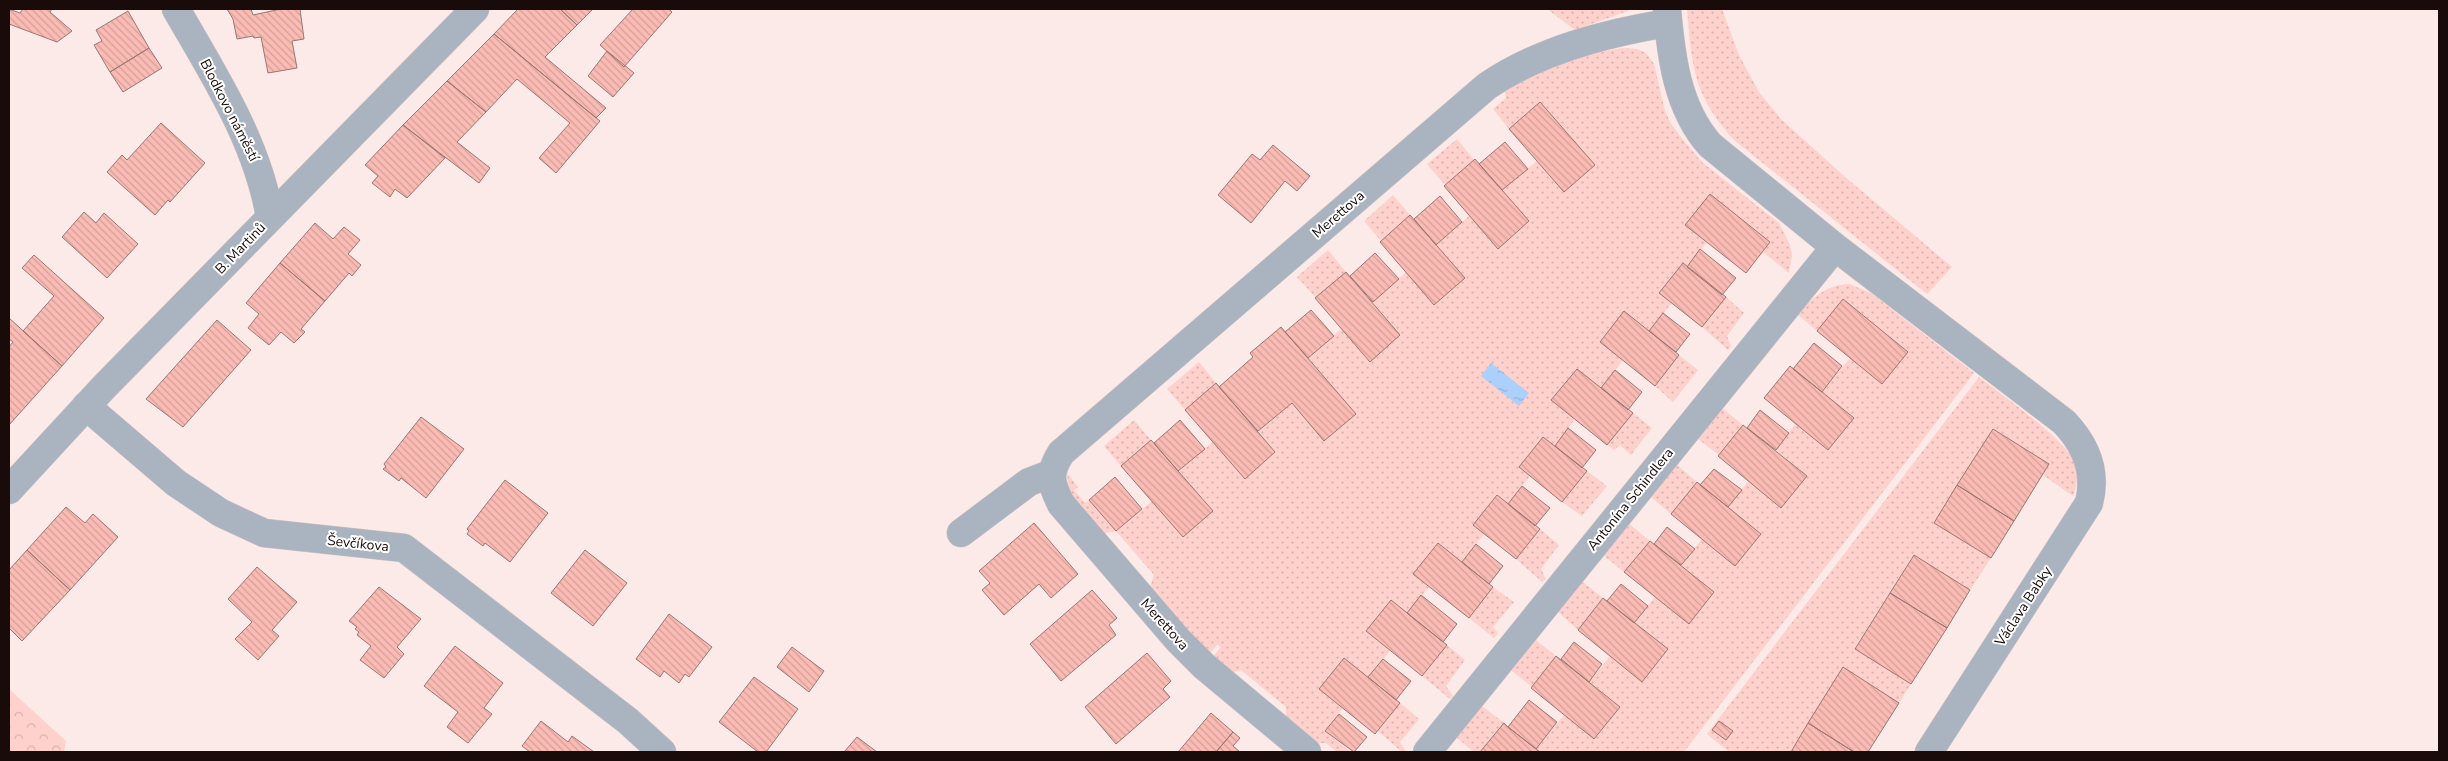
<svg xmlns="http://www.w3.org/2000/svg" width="2448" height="761" viewBox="0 0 2448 761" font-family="'Nunito Sans',sans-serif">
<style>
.grass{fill:url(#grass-dots)}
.park{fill:url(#park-crowns)}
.water{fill:url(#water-ripples)}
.building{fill:url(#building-back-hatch);stroke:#9b7672}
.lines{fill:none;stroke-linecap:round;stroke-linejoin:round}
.minor-casing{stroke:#d7c6c4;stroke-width:29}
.tertiary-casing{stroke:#d7c6c4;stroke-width:29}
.minor{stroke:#aab4c1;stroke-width:28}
.tertiary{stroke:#aab4c1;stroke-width:28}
.labels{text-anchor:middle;stroke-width:4;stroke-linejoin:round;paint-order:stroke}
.street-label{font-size:14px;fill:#180b09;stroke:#fff}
</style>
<defs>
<pattern id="grass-dots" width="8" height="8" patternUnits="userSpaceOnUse" patternTransform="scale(1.25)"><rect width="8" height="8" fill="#fed1cc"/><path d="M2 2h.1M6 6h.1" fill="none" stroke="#d9b2ae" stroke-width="1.8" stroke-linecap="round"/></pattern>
<pattern id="park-crowns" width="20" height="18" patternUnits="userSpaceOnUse" patternTransform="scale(1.25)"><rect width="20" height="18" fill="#fed1cc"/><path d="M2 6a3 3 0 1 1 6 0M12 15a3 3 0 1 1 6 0" fill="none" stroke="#d9b2ae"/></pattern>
<pattern id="water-ripples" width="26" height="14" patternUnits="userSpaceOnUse" patternTransform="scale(1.25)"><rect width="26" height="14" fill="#abd0fc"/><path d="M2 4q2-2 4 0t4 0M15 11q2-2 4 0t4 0" fill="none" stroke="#92b1d7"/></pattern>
<pattern id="building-back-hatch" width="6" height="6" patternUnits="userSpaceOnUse" patternTransform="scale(1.25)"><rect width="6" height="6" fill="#fabbb4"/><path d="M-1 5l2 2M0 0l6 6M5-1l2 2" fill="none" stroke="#d69f99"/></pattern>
</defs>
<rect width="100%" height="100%" fill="#fbeae8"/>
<!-- grass -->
<path class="grass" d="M1547,9H1627L1628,11L1575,30Z
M1687,9H1722L1739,55L1759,92L1781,119L1844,176L1952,267L1927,294L1734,140C1693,94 1692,67 1687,9Z
M1624,48L1637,49L1646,53L1654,64L1665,111L1671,124L1684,141L1703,163L1779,223L1790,245L1792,255L1789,273L1763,252L1770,242L1710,194L1685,225L1707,242L1687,267L1672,303L1649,331L1624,312L1600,342L1623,360L1601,388L1577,369L1552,400L1575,419L1555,446L1543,437L1519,467L1530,476L1508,504L1497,495L1473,525L1484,534L1462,562L1438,543L1413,574L1429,587L1407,613L1390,601L1366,631L1390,651L1368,677L1344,658L1319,689L1343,708L1325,731L1351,752H1337L1326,743H1317L1286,721V707L1241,670L1230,673L1211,659L1221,647L1217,645L1207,656L1149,590L1154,575L1116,531L1100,534L1069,494L1067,473L1078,487L1074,490L1085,503L1089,500L1116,531L1152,501L1183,537L1213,511L1178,471L1213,442L1245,479L1275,452L1258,431L1292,403L1325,441L1356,414L1308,358L1341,329L1370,361L1400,335L1373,302L1406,272L1464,278L1436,245L1470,215L1498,249L1529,221L1502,190L1537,161L1594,165L1540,102L1509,129L1493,109L1506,98L1504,86C1541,68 1583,53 1624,48Z
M1457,139L1474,160L1445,185L1427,164Z
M1393,195L1410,215L1381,241L1364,221Z
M1328,250L1346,272L1316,298L1297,277Z
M1849,284L1871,293L1974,373L1684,752H1540L1536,749L1564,715L1594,739L1620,707L1589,682L1610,656L1642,682L1668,650L1634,623L1655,597L1689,623L1714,592L1681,565L1702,539L1735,566L1761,534L1728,507L1748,481L1781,508L1807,476L1776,450L1795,424L1828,450L1853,418L1822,392L1850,358L1908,352L1843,299L1817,331L1797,314C1813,298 1825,285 1849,284Z
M1726,297L1744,313L1727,336L1731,346L1728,350L1702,327Z
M1679,355L1698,370L1673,402L1655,386Z
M1199,362L1216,383L1185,410L1167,389Z
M1979,377C2002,395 2064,438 2075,462C2080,473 2077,484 2073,496L2043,475L2049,464L1993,429L1934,523L1991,558L1970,590L1913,555L1855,648L1911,684L1899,703L1843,667L1791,752H1729L1707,734Z
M1722,408L1743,425L1719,455L1698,439Z
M1633,413L1652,428L1631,455L1620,445L1614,450L1607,445Z
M1134,420L1151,440L1121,466L1104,446Z
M1676,464L1697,482L1671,514L1650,496Z
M1587,471L1607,486L1582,516L1562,502Z
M1628,523L1650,541L1624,572L1603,555Z
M1540,529L1559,545L1541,569L1546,579L1542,582L1516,559Z
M1583,582L1603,598L1578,630L1557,611Z
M1493,587L1514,602L1493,627L1498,633L1494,638L1469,618Z
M1536,640L1556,656L1532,687L1511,670Z
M1447,645L1465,660L1446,686L1453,696L1450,699L1422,676Z
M1400,703L1419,719L1400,742L1406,752H1402L1378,731Z
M1482,706L1504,723L1480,752H1474L1457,738Z"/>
<!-- park -->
<path class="park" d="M9,689L66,741L64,752H9Z"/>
<!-- water -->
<path class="water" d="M1491,363L1529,393L1519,406L1481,376Z"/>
<!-- building -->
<path class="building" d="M9,9L20,13L23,9H52L50,12L72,31L57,42L9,24Z
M227,9H251L253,15L281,9H300L304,39L292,41L297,68L268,73L261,37L254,38L253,36L237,39L233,19Z
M518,9H560L577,25L545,57L606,108L596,118L494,34Z
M560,9H593L577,25Z
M633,9H669L672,12L624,67L600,45Z
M128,11L149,48L110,72L94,45L102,41L96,30Z
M494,34L600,121L556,173L539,158L570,123L517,79L486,112L447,81Z
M149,48L162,68L123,92L110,72Z
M607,51L634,73L613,97L588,76Z
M447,81L486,112L457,142L490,168L479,183L403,125Z
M1540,102L1595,165L1564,192L1509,129Z
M161,123L205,163L170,202L168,200L155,215L107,172L122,155L127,160Z
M403,125L445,158L407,198L395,189L390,197L372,183L378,176L365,165Z
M1505,142L1528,169L1502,190L1479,164Z
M1273,145L1310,176L1297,191L1285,181L1251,223L1218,195L1252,154L1260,160Z
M1475,159L1529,221L1498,249L1444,186Z
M1710,194L1770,242L1746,273L1685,225Z
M1440,196L1462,222L1436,245L1414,219Z
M84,212L96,223L104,213L138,244L107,278L62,237Z
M1410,215L1465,278L1434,305L1380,242Z
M315,223L333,239L344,227L360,240L348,254L361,265L352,276L349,273L325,301L280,263Z
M1700,249L1736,278L1722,295L1687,267Z
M1375,253L1399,279L1373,302L1350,276Z
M34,255L104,318L62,366L23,331L54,296L22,268Z
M280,263L325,301L301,329L305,332L294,343L281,332L269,345L248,328L259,314L246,303Z
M1683,263L1726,297L1702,327L1659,293Z
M1346,272L1400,335L1370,362L1315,298Z
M1843,299L1908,352L1882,384L1817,331Z
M1311,310L1334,336L1308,358L1285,332Z
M1624,311L1679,355L1655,386L1600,342Z
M1663,313L1690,334L1676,352L1649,331Z
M9,318L62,366L9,425V347L13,342L9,339Z
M217,320L251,350L183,427L146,399Z
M1281,327L1356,414L1324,441L1292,403L1258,431L1219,387L1253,357L1250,353Z
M1814,343L1842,366L1822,392L1793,369Z
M1790,366L1854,418L1828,450L1764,398Z
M1577,369L1633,413L1607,445L1551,400Z
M1615,370L1642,392L1628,410L1601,388Z
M1216,383L1275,452L1245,479L1185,410Z
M1760,410L1789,433L1776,450L1747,428Z
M421,417L464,449L426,498L401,478L399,481L383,469L386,467L384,464Z
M1180,420L1205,449L1178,471L1154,443Z
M1743,425L1807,476L1781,508L1718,456Z
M1568,428L1596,450L1582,468L1555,446Z
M1993,429L2049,464L2014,521L1957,485Z
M1543,437L1587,471L1562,502L1519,467Z
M1151,440L1213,511L1183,537L1121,466Z
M1714,469L1742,490L1728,507L1700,485Z
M1115,477L1142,509L1116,531L1089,500Z
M505,480L548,513L510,562L485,543L483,546L467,534L469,531L467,529Z
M1697,482L1761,534L1735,566L1671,514Z
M1957,485L2014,521L1991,558L1934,523Z
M1522,486L1550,508L1535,526L1508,504Z
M1497,495L1540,529L1516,559L1473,525Z
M66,507L85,523L93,514L118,537L70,590L27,550Z
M1034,523L1078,574L1051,598L1039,584L1004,615L982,590L990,583L979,571Z
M1667,527L1695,549L1681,565L1654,544Z
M1650,541L1714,592L1689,624L1624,572Z
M1438,543L1493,587L1469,618L1413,574Z
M1476,544L1503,566L1489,584L1462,562Z
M27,550L70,590L22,641L9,628V570Z
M585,550L627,583L593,626L551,593Z
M1914,555L1970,590L1947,628L1890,593Z
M257,567L297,602L272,630L279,636L258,660L235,639L252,622L228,599Z
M1621,584L1648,606L1634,623L1607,601Z
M379,587L421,619L397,647L404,654L384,678L360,660L371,646L357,635L359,632L355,629L357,627L349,621Z
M1092,590L1117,618L1109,625L1116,635L1061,681L1030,644Z
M1890,593L1947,628L1911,684L1855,649Z
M1421,595L1457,624L1443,642L1407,613Z
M1603,598L1668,649L1642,682L1578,630Z
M1391,600L1447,645L1422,676L1366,631Z
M669,614L712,647L689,677L685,674L679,683L664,671L660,677L636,659Z
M1574,642L1602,664L1589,682L1561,659Z
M455,646L503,683L484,708L492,714L468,743L447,727L458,712L424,686Z
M792,647L824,671L809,692L777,667Z
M1147,653L1171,681L1163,689L1170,697L1116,744L1085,707Z
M1556,656L1620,707L1594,739L1531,688Z
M1344,658L1400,703L1375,734L1319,689Z
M1383,659L1411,681L1396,700L1368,677Z
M1843,667L1899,703L1868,752H1854L1808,723Z
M754,677L798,709L766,752H758L719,722Z
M1529,700L1557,722L1536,749L1508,727Z
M1211,713L1233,732L1216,752H1178Z
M1339,714L1367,737L1354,752L1325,731Z
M541,721L568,742L572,736L594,752H530L522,746Z
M1719,721L1733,731L1726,740L1712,730Z
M1504,723L1508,727L1540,752H1480Z
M1808,723L1854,752H1791Z
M1233,732L1240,738L1233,746L1240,752H1216Z
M857,737L877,752H844Z"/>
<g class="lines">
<defs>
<path id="minor" d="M176,9C214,75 257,141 270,217
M1667,9C1671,56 1677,108 1710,145L1835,247L2064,422C2086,445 2097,472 2089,503L1929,752
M86,406L176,483L221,513L264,533L404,548L628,721L662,752
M961,533L1029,482L1050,474
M1307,752L1204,666L1178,640L1061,504C1050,482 1048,474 1061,453L1487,86C1540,50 1606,33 1668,23
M1427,752L1835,247"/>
<path id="tertiary" d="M9,490L104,387L475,9"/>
</defs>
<!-- minor casing -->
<use href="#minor" class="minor-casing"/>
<!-- tertiary casing -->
<use href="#tertiary" class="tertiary-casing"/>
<!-- minor -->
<use href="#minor" class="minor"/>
<!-- tertiary -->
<use href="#tertiary" class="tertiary"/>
</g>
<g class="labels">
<!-- street labels -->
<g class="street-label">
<text transform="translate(230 110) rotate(63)" y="5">Blodkovo náměstí</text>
<text transform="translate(1338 214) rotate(-41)" y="5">Merettova</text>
<text transform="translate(240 248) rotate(-46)" y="5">B. Martinů</text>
<text transform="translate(1630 499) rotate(-51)" y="5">Antonína Schindlera</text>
<text transform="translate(358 543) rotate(6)" y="5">Ševčíkova</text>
<text transform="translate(2023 606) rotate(-57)" y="5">Václava Babky</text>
<text transform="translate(1165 624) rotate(48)" y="5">Merettova</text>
</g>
</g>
<!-- border -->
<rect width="2448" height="761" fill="none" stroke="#180b09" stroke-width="20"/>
</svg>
